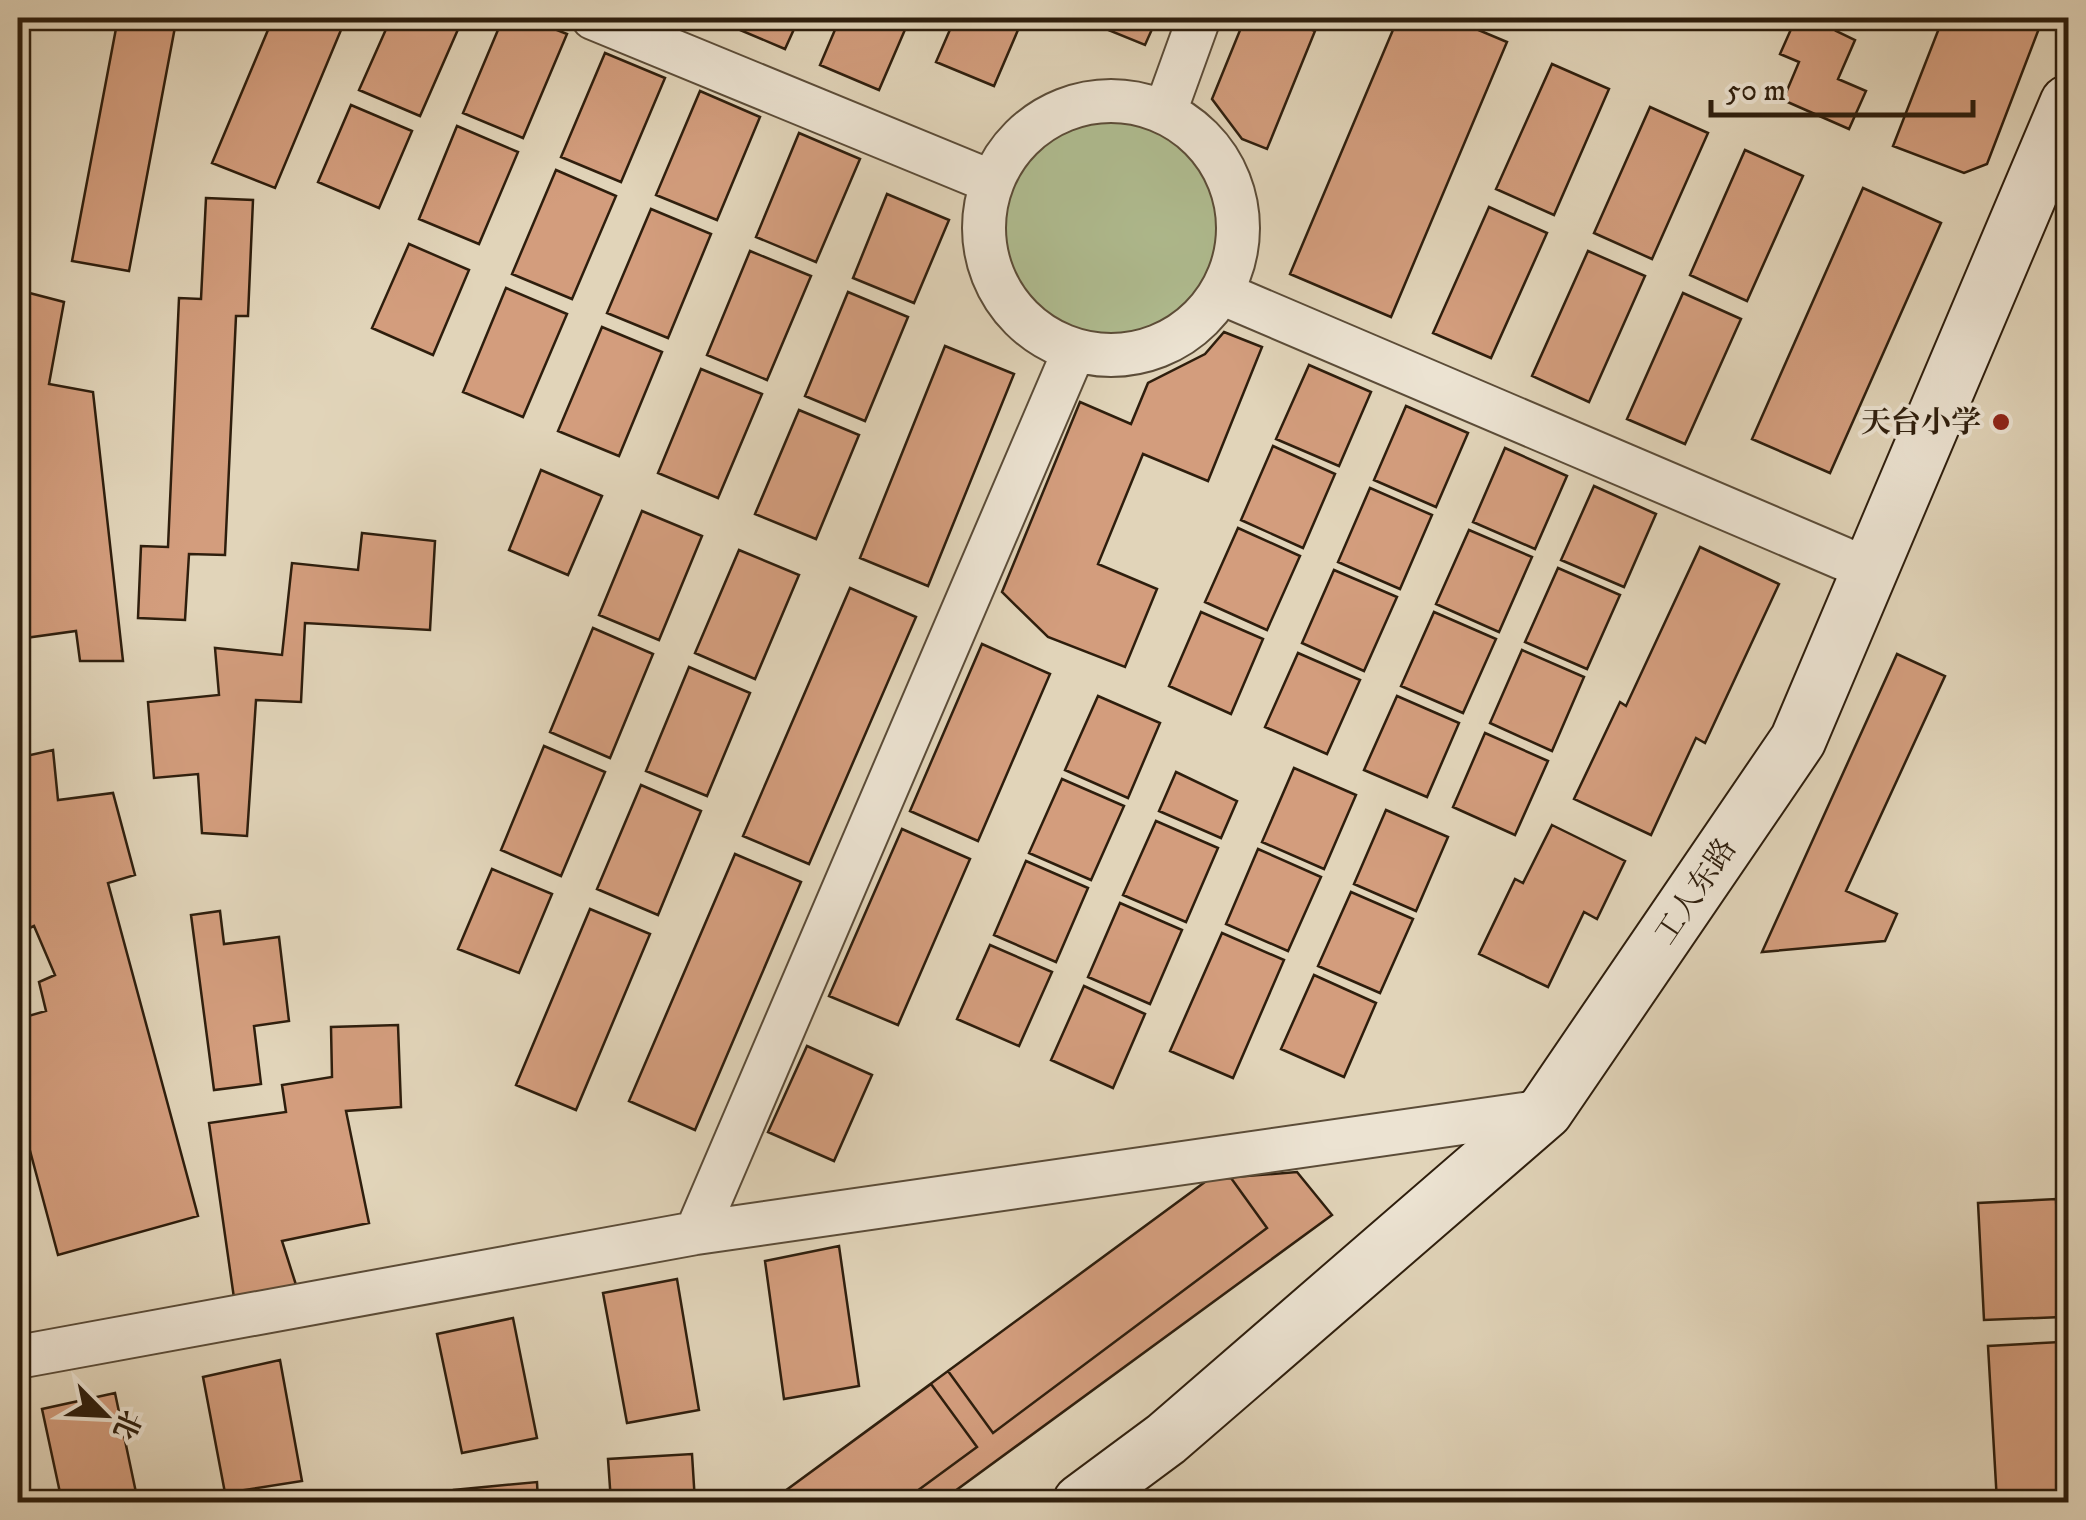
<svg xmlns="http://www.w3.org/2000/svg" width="2086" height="1520" viewBox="0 0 2086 1520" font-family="'IM FELL DW Pica','Noto Serif SC',serif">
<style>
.green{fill:#b0bd91;stroke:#6f6e4f;stroke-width:2.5}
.building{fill:#d39d7d;stroke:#2e1e0d;stroke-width:2.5}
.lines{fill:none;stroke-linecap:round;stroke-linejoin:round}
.minor-casing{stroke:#5b4c38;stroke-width:46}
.secondary-casing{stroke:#2e1e0d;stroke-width:59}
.minor{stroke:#ece3d2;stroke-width:42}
.secondary{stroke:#ece3d2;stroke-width:55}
.poi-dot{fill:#8f2418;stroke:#ece3d2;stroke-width:4}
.labels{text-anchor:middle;stroke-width:8;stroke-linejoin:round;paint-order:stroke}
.poi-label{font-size:30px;font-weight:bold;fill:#2e1e0d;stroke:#ece3d2;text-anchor:end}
.street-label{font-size:30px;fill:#2e1e0d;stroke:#ece3d2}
</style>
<rect width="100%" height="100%" fill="#e1d4b9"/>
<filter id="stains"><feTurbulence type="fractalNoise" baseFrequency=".002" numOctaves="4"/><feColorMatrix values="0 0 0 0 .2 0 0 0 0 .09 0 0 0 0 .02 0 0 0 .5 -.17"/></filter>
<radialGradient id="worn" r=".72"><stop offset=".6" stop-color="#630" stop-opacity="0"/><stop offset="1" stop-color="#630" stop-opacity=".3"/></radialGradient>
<!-- green -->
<path class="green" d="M984 228a127 127 0 1 1 254 0a127 127 0 1 1-254 0Z"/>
<!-- building -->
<path class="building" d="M118,18L175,27L129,271L72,261Z
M273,18H346L275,188L212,163Z
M391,18H463L420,116L359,90Z
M503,18H527L567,34L523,138L463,113Z
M729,18H799L785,49L726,24Z
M840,18H910L879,90L820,65Z
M955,18H1009L1021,23L994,86L936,62Z
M1079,18H1157L1145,45Z
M1245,18H1283L1315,31L1267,149L1242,139L1212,99Z
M1398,18H1450L1507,42L1391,317L1290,274Z
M1796,18H1842L1836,31L1855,40L1838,79L1866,91L1849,129L1783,100L1799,62L1780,54Z
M1943,18H2043L1987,164L1964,173L1893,146Z
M605,53L665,78L621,182L561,157Z
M1552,64L1609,89L1554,215L1496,189Z
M700,91L760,117L717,220L656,195Z
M351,105L412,131L379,208L318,182Z
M1650,107L1708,133L1652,259L1594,233Z
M457,126L518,152L479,244L419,219Z
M799,133L860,159L816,262L756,237Z
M1745,150L1803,176L1747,301L1690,275Z
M556,170L616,196L572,299L512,274Z
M1863,188L1941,223L1830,473L1752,439Z
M887,194L949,220L914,303L853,278Z
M206,198L253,200L248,316H236L225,555L189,554L185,620L138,618L141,546L168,547L179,298L201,299Z
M1489,207L1547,233L1491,358L1433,333Z
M651,209L711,234L668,338L607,313Z
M409,244L469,270L433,355L372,328Z
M750,251L811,276L767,380L707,355Z
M1588,251L1645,276L1589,402L1532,376Z
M506,288L567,314L523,417L463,392Z
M18,290L64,302L49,384L93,392L123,661H80L76,631L18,639Z
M848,292L908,317L865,421L805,396Z
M1683,293L1741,319L1685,444L1627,419Z
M602,327L662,352L619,456L558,431Z
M1224,332L1262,347L1208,481L1143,454L1098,564L1157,589L1125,667L1048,637L1002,592L1080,402L1131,424L1148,383L1205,354Z
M945,346L1014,374L928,586L860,558Z
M1309,365L1371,392L1339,466L1276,439Z
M701,369L762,394L718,498L658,473Z
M1406,406L1468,433L1436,507L1374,480Z
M799,410L859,435L816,539L755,514Z
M1273,446L1335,474L1303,548L1241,520Z
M1505,448L1567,476L1535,549L1473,522Z
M541,470L602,496L568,575L509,550Z
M1594,486L1656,514L1624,587L1561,560Z
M1370,488L1432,515L1400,589L1338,562Z
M642,511L702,536L659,640L599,615Z
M1238,528L1300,556L1267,630L1205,602Z
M1469,530L1532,557L1499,632L1436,604Z
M362,533L435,541L430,630L305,623L301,702L256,700L247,836L202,833L198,774L154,778L148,702L219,695L215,648L282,655L292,563L358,570Z
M1700,547L1779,584L1705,743L1696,738L1651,835L1574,799L1620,702L1626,706Z
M739,550L799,575L755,679L695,653Z
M1558,568L1620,595L1587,669L1525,642Z
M1334,570L1397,597L1364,671L1302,643Z
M850,588L916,617L809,864L743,836Z
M1201,612L1263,639L1231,714L1169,686Z
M1434,612L1496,639L1463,713L1401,686Z
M593,628L653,654L610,758L550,732Z
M982,644L1050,674L978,841L910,811Z
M1522,650L1584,677L1552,751L1490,723Z
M1298,653L1360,680L1327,754L1265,727Z
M1897,654L1945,676L1846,891L1897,914L1885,941L1762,952Z
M689,667L750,693L707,796L646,771Z
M19,692L26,756L53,750L58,800L113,793L135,875L108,883L198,1216L58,1255L18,1106V1019L46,1011L39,982L55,975L34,926L18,933Z
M1098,696L1160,723L1128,798L1065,770Z
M1397,696L1459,723L1427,797L1364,770Z
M1485,733L1548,761L1515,835L1453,807Z
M544,746L605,772L561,876L501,850Z
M1294,768L1356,795L1324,869L1262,842Z
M1176,772L1237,801L1221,838L1159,811Z
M1062,779L1124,806L1091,880L1029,853Z
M641,785L701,811L658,915L597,889Z
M1386,810L1448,837L1416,911L1354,884Z
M1156,821L1218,848L1186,922L1123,895Z
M1552,825L1625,861L1597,919L1584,912L1548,987L1479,954L1515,879L1523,883Z
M902,829L970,859L898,1025L829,996Z
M1258,849L1321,877L1288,951L1226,924Z
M735,854L801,882L695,1130L629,1101Z
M1026,861L1088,888L1056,962L994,935Z
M492,869L552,894L519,973L458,949Z
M1351,892L1413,919L1380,993L1318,966Z
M1120,903L1182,930L1150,1004L1088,977Z
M590,909L650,934L576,1110L516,1085Z
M220,911L224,944L279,937L289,1021L254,1026L261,1084L214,1090L191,915Z
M1222,933L1284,960L1233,1078L1170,1051Z
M990,945L1052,972L1019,1046L957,1019Z
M1314,975L1376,1003L1344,1077L1281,1049Z
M1084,986L1145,1014L1113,1088L1051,1060Z
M398,1025L401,1107L346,1111L369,1223L282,1241L297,1288L234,1298L209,1123L286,1112L282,1085L332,1077L331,1027Z
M807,1046L872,1075L834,1161L768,1132Z
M1297,1172L1332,1215L940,1502H770L1209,1179Z
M1231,1178L1267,1228L993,1433L948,1371L1209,1179Z
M2056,1199L2061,1317L1984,1320L1978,1203Z
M839,1246L859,1386L784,1399L765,1261Z
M677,1279L699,1410L627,1423L603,1293Z
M513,1318L537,1438L462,1453L437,1334Z
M2060,1342L2068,1502H1997L1988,1346Z
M280,1360L302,1481L225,1493L203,1377Z
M931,1384L977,1447L902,1502H770Z
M115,1393L138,1502H62L42,1409Z
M692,1454L695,1502H611L608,1459Z
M692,1454L695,1502H611L608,1459Z
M537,1482L538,1502H455L454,1490Z
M537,1482L538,1502H455L454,1490Z"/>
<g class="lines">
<defs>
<path id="minor" d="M593,18L992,182
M984 228a127 127 0 1 1 254 0a127 127 0 1 1-254 0Z
M1165,112L1199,18
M1221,293L1870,570
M696,1233L1074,351
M18,1357L696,1233L1545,1111"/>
<path id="secondary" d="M1081,1502L1166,1439L1545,1111L1798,740L2068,103"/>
</defs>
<!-- minor casing -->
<use href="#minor" class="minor-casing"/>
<!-- secondary casing -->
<use href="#secondary" class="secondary-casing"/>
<!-- minor -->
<use href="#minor" class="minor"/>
<!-- secondary -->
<use href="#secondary" class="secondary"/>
</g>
<!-- markers -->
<circle class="poi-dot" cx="2001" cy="422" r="10"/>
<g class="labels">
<!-- poi labels -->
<g class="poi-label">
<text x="1981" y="432">天台小学</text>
</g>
<!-- street labels -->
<g class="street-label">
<text transform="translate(1695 891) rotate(-56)" y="10">工人东路</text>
</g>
</g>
<!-- margin -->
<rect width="2086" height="1520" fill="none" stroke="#e1d4b9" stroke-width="60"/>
<rect x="20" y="20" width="2046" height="1480" fill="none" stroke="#2e1e0d" stroke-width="5"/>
<rect x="30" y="30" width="2026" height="1460" fill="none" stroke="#2e1e0d" stroke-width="2.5"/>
<!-- north arrow -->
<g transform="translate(105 1415) rotate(114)" stroke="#ece3d2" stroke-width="8" paint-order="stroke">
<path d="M0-8L18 38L0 25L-18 38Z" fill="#2e1e0d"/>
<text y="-15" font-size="28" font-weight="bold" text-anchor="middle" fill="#2e1e0d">北</text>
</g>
<!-- scale -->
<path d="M1711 100v15h262v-15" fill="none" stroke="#2e1e0d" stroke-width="5"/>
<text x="1726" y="100" font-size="30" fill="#2e1e0d" stroke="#ece3d2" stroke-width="8" paint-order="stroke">50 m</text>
<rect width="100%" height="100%" filter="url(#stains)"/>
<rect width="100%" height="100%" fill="url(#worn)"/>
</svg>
